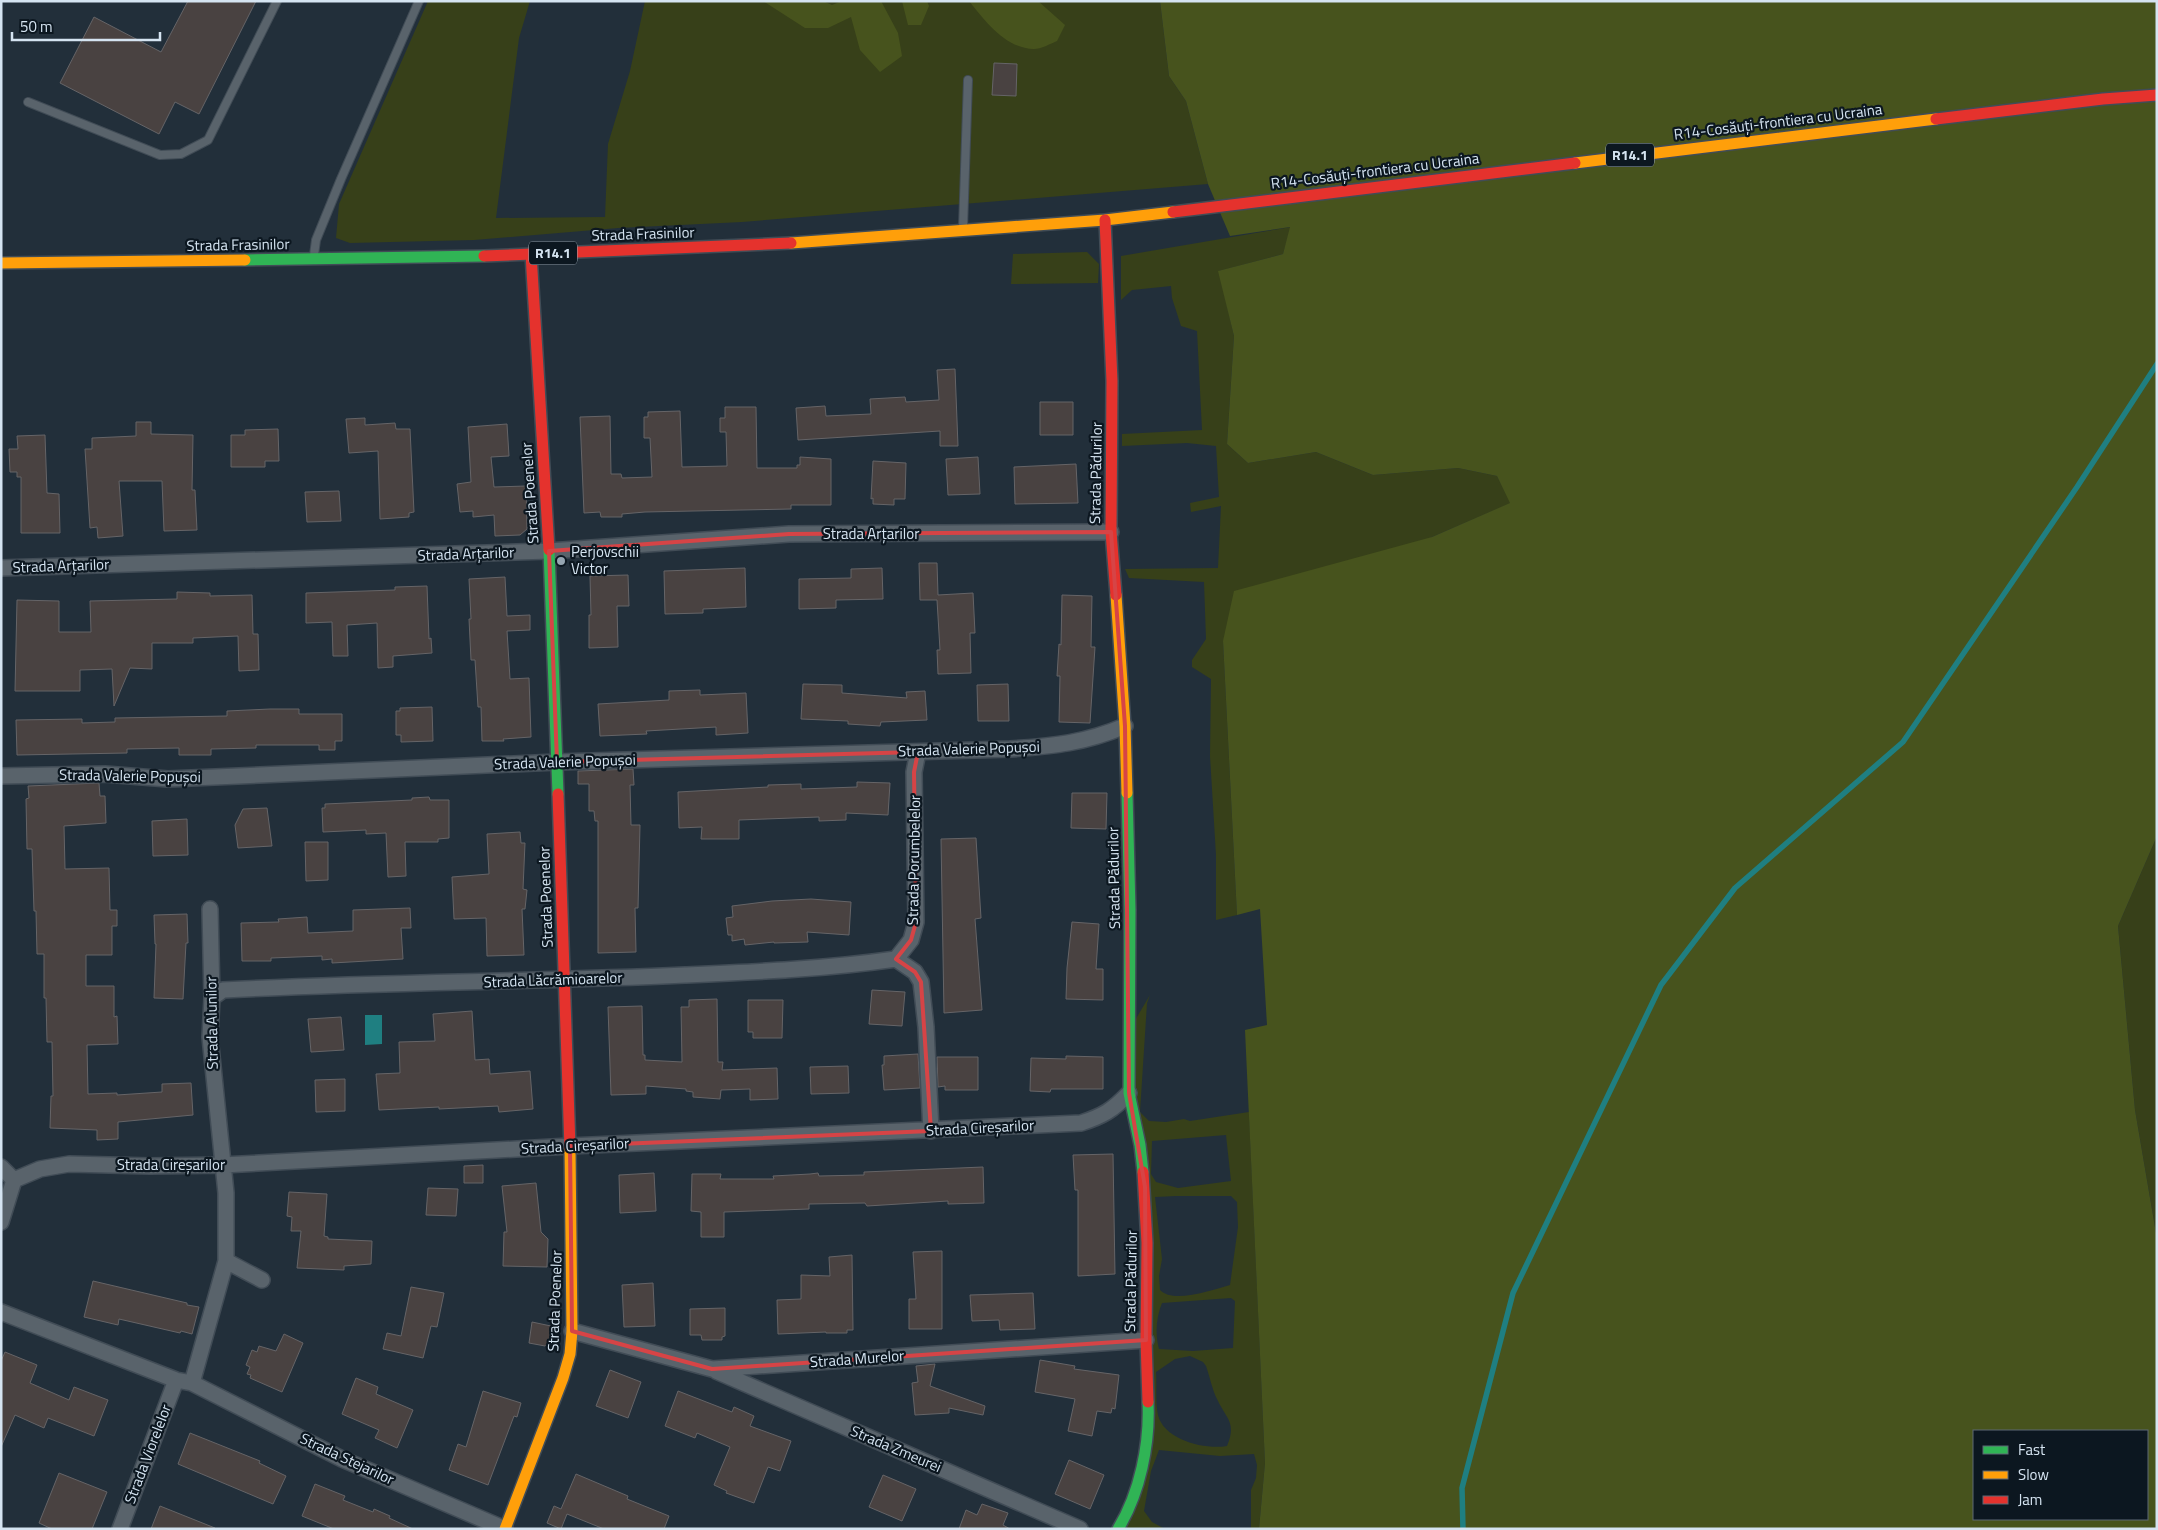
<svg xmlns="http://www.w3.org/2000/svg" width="2158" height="1530" viewBox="0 0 2158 1530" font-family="'Titillium Web',sans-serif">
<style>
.green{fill:#374019;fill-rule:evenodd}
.forest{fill:#47531d;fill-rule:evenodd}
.water{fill:#1f7f81}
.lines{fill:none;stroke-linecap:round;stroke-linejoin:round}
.stream{stroke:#1f7f81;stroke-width:5.5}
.building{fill:#494241;stroke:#656467}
.lane-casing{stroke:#414c56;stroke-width:10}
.street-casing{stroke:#414c56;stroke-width:18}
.fast-casing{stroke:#414c56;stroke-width:14}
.slow-casing{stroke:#414c56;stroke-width:14}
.jam-casing{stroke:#414c56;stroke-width:14}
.lane{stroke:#59636b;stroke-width:8}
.street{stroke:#59636b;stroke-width:15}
.fast{stroke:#30b455;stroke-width:11}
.slow{stroke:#ff9f0a;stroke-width:11}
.jam{stroke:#e5322d;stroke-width:11}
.marked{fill:none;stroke:#d64446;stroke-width:4;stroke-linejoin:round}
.poi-dot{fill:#96a5b1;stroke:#0c1720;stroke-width:2}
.labels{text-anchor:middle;stroke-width:4.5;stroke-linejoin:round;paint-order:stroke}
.shield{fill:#0c1720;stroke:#99a6b2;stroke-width:1}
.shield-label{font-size:14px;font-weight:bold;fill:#d5e4f1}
.street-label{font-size:15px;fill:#d5e4f1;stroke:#0c1720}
.poi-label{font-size:15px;fill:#d5e4f1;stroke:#0c1720;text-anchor:start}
</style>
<rect width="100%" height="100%" fill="#222f3a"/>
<!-- green -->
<path class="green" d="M428,1H530L519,38L496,218L605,217L608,144L630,71L645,1H1160L1169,76L1186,101L1208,184L742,222L618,228L474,240L350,243L336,238L339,204Z
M1291,227L1283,254L1219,271L1234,336L1227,444L1248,463L1316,452L1373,475L1458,468L1497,476L1511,503L1432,537L1223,641L1237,915L1216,920V855L1210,756L1211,679L1192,667V660L1206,639L1204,582L1129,578L1125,569L1218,568L1221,506L1191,512L1190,503L1219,497L1216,446L1187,443L1122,446V434L1202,430L1197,331L1181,326L1172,298L1171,286L1132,290L1121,300V256Z
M1087,252L1099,264L1098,283L1011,284L1013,254Z
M2157,836V1239L2135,1110L2118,926Z
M1150,995L1147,1003L1140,1112L1149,1121L1166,1122L1184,1119L1190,1121L1249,1112L1265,1463L1259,1529H1251V1490L1256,1478L1257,1465L1254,1454L1220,1456L1159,1450L1151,1471L1144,1511L1152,1522L1165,1529H1123L1147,1456L1134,1022ZM1226,1135L1231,1181L1178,1188L1156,1182L1151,1174L1152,1141ZM1176,1196H1231L1237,1202L1238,1227L1230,1285C1212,1290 1173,1304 1160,1290L1159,1276L1162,1259L1155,1197ZM1231,1298L1235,1301L1233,1348L1193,1351L1159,1349C1155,1334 1156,1318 1162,1303ZM1190,1356L1203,1362L1206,1366C1210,1377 1212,1389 1217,1399C1226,1419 1237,1422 1227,1446C1205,1450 1164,1440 1158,1415C1155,1401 1157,1385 1156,1372L1175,1359Z"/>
<!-- forest -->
<path class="forest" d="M763,1H823L832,5L842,1H881L898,33L902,56L880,72L860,50L851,17L828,28H805Z
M902,1H927L929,6L921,25H908Z
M969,1H1038L1065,25L1057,41C1050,44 1041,49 1034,49C1005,48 986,22 969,1Z
M1160,1H2157V836L2118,926L2135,1110L2157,1239V1529H1259L1265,1463L1245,1030L1267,1025L1260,909L1237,915L1223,641L1234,591L1432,537L1510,503L1497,476L1458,468L1373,475L1316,452L1248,463L1227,444L1234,336L1218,271L1283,254L1290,227L1230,236L1208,184L1186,101L1169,76ZM1974,1431H2147V1519H1974Z"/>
<!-- water -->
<path class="water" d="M365,1015H382V1044L365,1045Z"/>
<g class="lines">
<!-- stream -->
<path class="stream" d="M1463,1529L1462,1488L1513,1293L1661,985L1735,888L1903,742L2077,487L2157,364"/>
</g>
<!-- building -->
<path class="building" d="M188,1H256L199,114L175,102L159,134L60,83L94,17L161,52Z
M994,63L1017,64L1016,96L992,95Z
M955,369L958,446H940V431L798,440L796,408L825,406L826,416L871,414L870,399L905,397L906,402L939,400L937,370Z
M1040,402H1073V435H1040Z
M725,407H756L757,468H797V465H800V457L831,459V505H791V509L645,512L622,514V517H601L600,512L584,513L580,417L610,416L611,474H621L622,478L652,477L650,438H644V417H648V412L680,411L682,467L727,466L726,432H720V418H725Z
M365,418V425L395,423L396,429H410L414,512L409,513V517L380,519L378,451L349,453L346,419Z
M136,422H151V434L193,435L192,490H195L197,530L164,531L162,481H119L123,536L98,538L97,527L90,528L85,449H92V438L136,436Z
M507,424L509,456L491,457L494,487L526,486L527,529L520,535L495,536L494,515L473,517V511L460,512L457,484L471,482L468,427Z
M278,429L279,461H265V467H231V435H245V430Z
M45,435L47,493L59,494L60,533H21V477H17V472H10L9,449H18L17,436Z
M978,457L980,494L948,495L946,459Z
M873,461L906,463L905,499H894V505L873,504V498L871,499Z
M1076,464L1078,503L1015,504L1014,467Z
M339,491L341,521L307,522L305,492Z
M919,563H937L938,595L973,593L975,633H970L971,673L938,674L937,650H940L937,600H920Z
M745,568L746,607L703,609V613L665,614L664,571Z
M882,568L883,599L836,600V608L799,609V579L851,578V569Z
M628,575L629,606H617L618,647L589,648V615H591L590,576Z
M505,577L507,616L530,615V630L507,631L510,679L529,678L531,737L503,739L504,741H482L481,707H478L475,660H471L469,619H471L469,579Z
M427,586L429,639L431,638L432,653L393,656V667L378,668L377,623L347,625L348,656H333L332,622L306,623V593L395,590V587Z
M177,592L210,593V596L252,595L253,634H258L259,670L239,671L238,636L193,638V643H152V669L130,668L114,706L112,669L80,670V691H15L17,600L59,601V632H91L90,601L177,599Z
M1062,595L1092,596L1091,647H1095L1090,723L1059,722L1060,676H1057L1059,644L1061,645Z
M803,684L842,685V693L907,698L906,692L925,691L927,720L881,722L880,726L848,724V721L801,719Z
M1008,684L1009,721H978L977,685Z
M700,690V695L746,693L748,733L716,735V727L646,731L647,734L600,736L598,704L669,700V691Z
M432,707L433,741L401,742V735H396V711H400V708Z
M270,709H299V714H342V741H335V750H319V745H256V748L211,749V755H179V748L127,749V753L17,755L16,720L82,719V723L115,722V718L227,716V711Z
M633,769L634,785H630L631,825H640L638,908H635L636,952L598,953V821H595L594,811H589V784H578V771Z
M857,782L890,783L888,815L846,813V820L819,821V817L739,820V839H701L702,827L679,828L678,792L768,787V785L801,784V789L857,787Z
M99,783L100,796H105L106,823L64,826L65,869L109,868L110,910H117V926H112V955H86V986H114V1017L117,1016L118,1044L87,1045L88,1094L117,1093V1095L162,1092V1084L191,1083L193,1115L118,1122V1139L97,1140V1130L50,1128L51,1096H53L52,1042H47L46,998H44V954H37L36,911H34L32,849H27L26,799L29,798L28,786Z
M1072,793H1107L1106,829L1071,828Z
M429,797L430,800H449V838L438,839V842H405L406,876L388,877L386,833L366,834V830L323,832L322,808H325V804L412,800V798Z
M267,808L272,846L238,848L235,825L243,809Z
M187,819L188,855L153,856L152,821Z
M520,832L521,843H525L523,889L527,890L525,909H522L524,955L487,956L486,918L454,919L452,877L489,874L487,834Z
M976,838L981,918L975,919L982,1010L944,1013L941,839Z
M305,842H328V880L306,881Z
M811,899L851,902L849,935L807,932L808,942L774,943V942L745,945L744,939L732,941V935H728L726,918L733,917L732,906L772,901Z
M410,908L411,928H401L403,959L332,963V959L322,960V956L271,958V961H242L241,923L279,922L278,919L307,917L308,933L353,931V910Z
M187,914L188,943H186L183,999L154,998L156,944H155L154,915Z
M1072,922L1099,924L1096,969H1103V1000L1066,999L1067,968Z
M872,990L905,992L902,1026L869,1024Z
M717,999L718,1062H723L722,1070L777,1068L778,1099L750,1100V1089L721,1090L720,1099L693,1097V1092L686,1091V1089L646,1086V1094L611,1095L608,1007L642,1006L643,1055H645V1060L682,1062L681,1007H689V1000Z
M748,1000H783L782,1038H753V1032H748Z
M472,1011L475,1060L489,1059L490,1074L530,1071L533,1109L499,1112L498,1106L439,1109V1107L379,1110L376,1074L400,1073L399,1042L435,1041L433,1014Z
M341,1017L344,1050L311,1052L308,1019Z
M918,1054L920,1088L884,1090L882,1065H884V1056Z
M1066,1056L1103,1057V1089H1051L1050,1092L1030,1091L1031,1058L1066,1059Z
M937,1057H978V1090H945V1086L938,1087Z
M848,1066L849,1093L811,1094L810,1067Z
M345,1079V1111L316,1112L315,1080Z
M1113,1154L1115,1274L1078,1276V1190H1075L1073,1155Z
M483,1165V1183H464V1166Z
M983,1167L984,1203L948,1204V1201L867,1206L865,1203L809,1204V1209L724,1212V1237H701V1212L691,1211L692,1174H721L720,1179H774L773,1176L810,1174L818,1173L819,1176L864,1175V1172Z
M654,1173L656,1211L620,1213L619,1175Z
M536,1183L541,1232L548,1239L547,1267L503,1266L504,1232H507L502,1186Z
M428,1188L458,1189L456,1216L426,1215Z
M289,1192L327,1194L324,1236L328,1237V1239L372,1241L371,1264L344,1266V1270L297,1268L301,1231H291L292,1217L287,1216Z
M942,1251V1329H909V1299H916L913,1252Z
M852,1255L853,1330H847V1333H826V1332L778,1334L777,1300L801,1299V1275L830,1276L829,1257Z
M93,1281L187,1303V1305L199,1307L192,1334L181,1331L180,1333L119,1319L118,1325L84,1317Z
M653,1283L655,1326L624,1327L622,1285Z
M411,1287L444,1293L437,1327L431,1326L423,1358L383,1349L387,1333L401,1336Z
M1033,1293L1035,1329L1000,1330L999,1320L972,1321L970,1295Z
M725,1308V1336L722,1337V1340H702L701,1335H690V1309Z
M532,1322L551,1326V1330L554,1332L552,1341L545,1346L529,1343Z
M284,1334L303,1343L282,1392L250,1378L251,1375L247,1374L250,1367L246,1365L252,1350L257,1352L259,1346L276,1351Z
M5,1352L37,1365L30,1383L69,1400L74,1387L108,1400L94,1436L48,1418L44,1428L15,1415L1,1447V1361Z
M1040,1360L1075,1366L1074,1369L1119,1375L1115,1409L1112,1408L1111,1413L1097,1411L1092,1436L1068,1431L1075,1399L1035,1392Z
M935,1364L930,1386L985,1406L983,1415L949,1408V1413L915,1415L912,1383L918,1382L916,1366Z
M610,1370L641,1382L628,1418L596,1406Z
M356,1378L378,1387L376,1394L413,1410L397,1448L375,1438L379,1430L342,1414Z
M483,1391L521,1403L517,1417L514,1416L488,1485L449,1470L458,1444L466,1447Z
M678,1391L732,1412L734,1407L754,1416L750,1426L791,1441L780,1471L768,1467L754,1503L726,1493L727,1491L714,1485L730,1447L697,1433L695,1438L665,1426Z
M190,1433L260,1461L259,1463L286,1476L273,1504L178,1464Z
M1069,1460L1104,1475L1090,1509L1055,1494Z
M59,1473L107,1492L92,1529H52L39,1523Z
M576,1474L628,1496L627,1499L669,1516L664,1529H604L567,1514L561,1529L547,1523L554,1506L561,1509Z
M883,1475L916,1489L902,1521L869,1507Z
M315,1484L345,1496L343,1500L373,1512L374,1509L390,1516L389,1518L413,1529H334L302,1516Z
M982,1504L1008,1513L1003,1525L1010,1529H959L966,1510L977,1515Z
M160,1506L215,1528V1529H151Z"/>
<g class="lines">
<defs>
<path id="lane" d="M28,102L160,155L181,154L208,140L277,1
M963,228L968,80
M314,255L316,240L341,179L419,1"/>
<path id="street" d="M1,568L549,551L789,534L1111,532
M918,752L914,772L916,922L911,940L896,959L915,972L921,982L926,1027L931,1131
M1,776L105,774L168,779L557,762L1010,749C1054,746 1085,743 1125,726
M212,998L223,990C377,982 531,982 685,975C755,972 826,969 896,959
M1,1167L14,1180
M14,1180L40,1169L69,1164L150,1166L223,1165L570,1146L1081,1123C1103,1116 1113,1110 1129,1093
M1,1222L14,1180
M226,1261L262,1280
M1,1312L176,1380L192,1383L342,1459L505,1529
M572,1331L712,1369L1146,1340
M716,1371L1080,1529
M192,1383L226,1261V1193L210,1037L212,998L210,909
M120,1529L176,1380"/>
<path id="fast" d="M245,260L484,256
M549,550L558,794
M1127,793L1130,910L1129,1093L1140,1145L1143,1172
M1118,1529C1140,1493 1150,1444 1148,1402"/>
<path id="slow" d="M1575,163L1936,119
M791,243L1105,220L1173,212
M1,263L245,260
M1116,595L1125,726L1127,793
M505,1529L563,1378L570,1354L572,1331L570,1148"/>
<path id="jam" d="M1936,119L2103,99L2157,95
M1173,212L1575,163
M1105,220L1112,381L1111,532L1116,595
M531,254L549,550
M484,256L791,243
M558,794L570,1148
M1143,1172L1147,1243L1146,1340L1148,1402"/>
</defs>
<!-- lane casing -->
<use href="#lane" class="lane-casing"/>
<!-- street casing -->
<use href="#street" class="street-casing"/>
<!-- fast casing -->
<use href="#fast" class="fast-casing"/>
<!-- slow casing -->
<use href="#slow" class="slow-casing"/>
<!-- jam casing -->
<use href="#jam" class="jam-casing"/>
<!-- lane -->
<use href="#lane" class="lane"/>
<!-- street -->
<use href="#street" class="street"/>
<!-- fast -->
<use href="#fast" class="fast"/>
<!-- slow -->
<use href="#slow" class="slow"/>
<!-- jam -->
<use href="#jam" class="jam"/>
</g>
<!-- marked area -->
<path class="marked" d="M1111,532L1125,726L1129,1093L1145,1187L1146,1340L712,1369L572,1331L570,1146L931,1131L921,982L915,972L896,959L911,940L916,922L914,772L918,752L557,762L549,551L789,534Z"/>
<!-- markers -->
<circle class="poi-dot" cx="561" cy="561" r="5"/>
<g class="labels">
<!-- shield labels -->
<g class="shield">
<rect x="1606" y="143.5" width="48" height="23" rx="4"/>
<rect x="529" y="241.5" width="48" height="23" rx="4"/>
</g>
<g class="shield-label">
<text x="1630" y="160">R14.1</text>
<text x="553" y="258">R14.1</text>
</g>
<!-- street labels -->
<g class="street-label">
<text transform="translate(1778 122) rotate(-7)" y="5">R14-Cosăuți-frontiera cu Ucraina</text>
<text transform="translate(1375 171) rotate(-7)" y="5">R14-Cosăuți-frontiera cu Ucraina</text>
<text transform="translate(643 234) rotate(-2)" y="5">Strada Frasinilor</text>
<text transform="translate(238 245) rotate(-1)" y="5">Strada Frasinilor</text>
<text transform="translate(1096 473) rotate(-89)" y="5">Strada Pădurilor</text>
<text transform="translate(530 493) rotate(-94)" y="5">Strada Poenelor</text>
<text x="871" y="539">Strada Arțarilor</text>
<text transform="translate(466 554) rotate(-2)" y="5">Strada Arțarilor</text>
<text transform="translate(61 566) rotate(-2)" y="5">Strada Arțarilor</text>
<text transform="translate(969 749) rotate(-2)" y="5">Strada Valerie Popușoi</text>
<text transform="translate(565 762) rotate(-2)" y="5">Strada Valerie Popușoi</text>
<text transform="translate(130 776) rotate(1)" y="5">Strada Valerie Popușoi</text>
<text transform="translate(914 860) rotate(-89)" y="5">Strada Porumbelelor</text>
<text transform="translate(1114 878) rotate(-91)" y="5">Strada Pădurilor</text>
<text transform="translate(546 897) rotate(-92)" y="5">Strada Poenelor</text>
<text transform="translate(553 980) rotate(-2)" y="5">Strada Lăcrămioarelor</text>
<text transform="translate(212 1023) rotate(-91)" y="5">Strada Alunilor</text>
<text transform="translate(980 1128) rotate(-3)" y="5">Strada Cireșarilor</text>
<text transform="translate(575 1146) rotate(-3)" y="5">Strada Cireșarilor</text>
<text x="171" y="1170">Strada Cireșarilor</text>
<text transform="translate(1131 1281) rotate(-89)" y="5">Strada Pădurilor</text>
<text transform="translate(555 1301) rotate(-88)" y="5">Strada Poenelor</text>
<text transform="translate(857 1359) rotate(-4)" y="5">Strada Murelor</text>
<text transform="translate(896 1449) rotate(23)" y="5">Strada Zmeurei</text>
<text transform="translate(148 1454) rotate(-69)" y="5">Strada Viorelelor</text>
<text transform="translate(347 1459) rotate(25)" y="5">Strada Stejarilor</text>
</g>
<!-- poi labels -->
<g class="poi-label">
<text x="571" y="557">Perjovschii<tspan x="571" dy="17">Victor</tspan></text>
</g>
</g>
<!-- border -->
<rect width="2158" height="1530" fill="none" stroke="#d5e4f1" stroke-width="5"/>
<!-- legend -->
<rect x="1973" y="1430" width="175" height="90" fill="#0c1720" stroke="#5c6974"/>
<rect x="1983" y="1446" width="25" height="8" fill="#30b455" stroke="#5c6974"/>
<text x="2018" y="1455" font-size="15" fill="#d5e4f1">Fast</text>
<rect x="1983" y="1471" width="25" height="8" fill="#ff9f0a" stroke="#5c6974"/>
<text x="2018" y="1480" font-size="15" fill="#d5e4f1">Slow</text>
<rect x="1983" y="1496" width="25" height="8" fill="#e5322d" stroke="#5c6974"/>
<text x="2018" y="1505" font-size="15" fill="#d5e4f1">Jam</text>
<!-- scale -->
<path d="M12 32v8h148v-8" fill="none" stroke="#d5e4f1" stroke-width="2.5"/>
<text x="20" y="32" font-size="15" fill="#d5e4f1" stroke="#0c1720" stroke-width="4" paint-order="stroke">50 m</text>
</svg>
